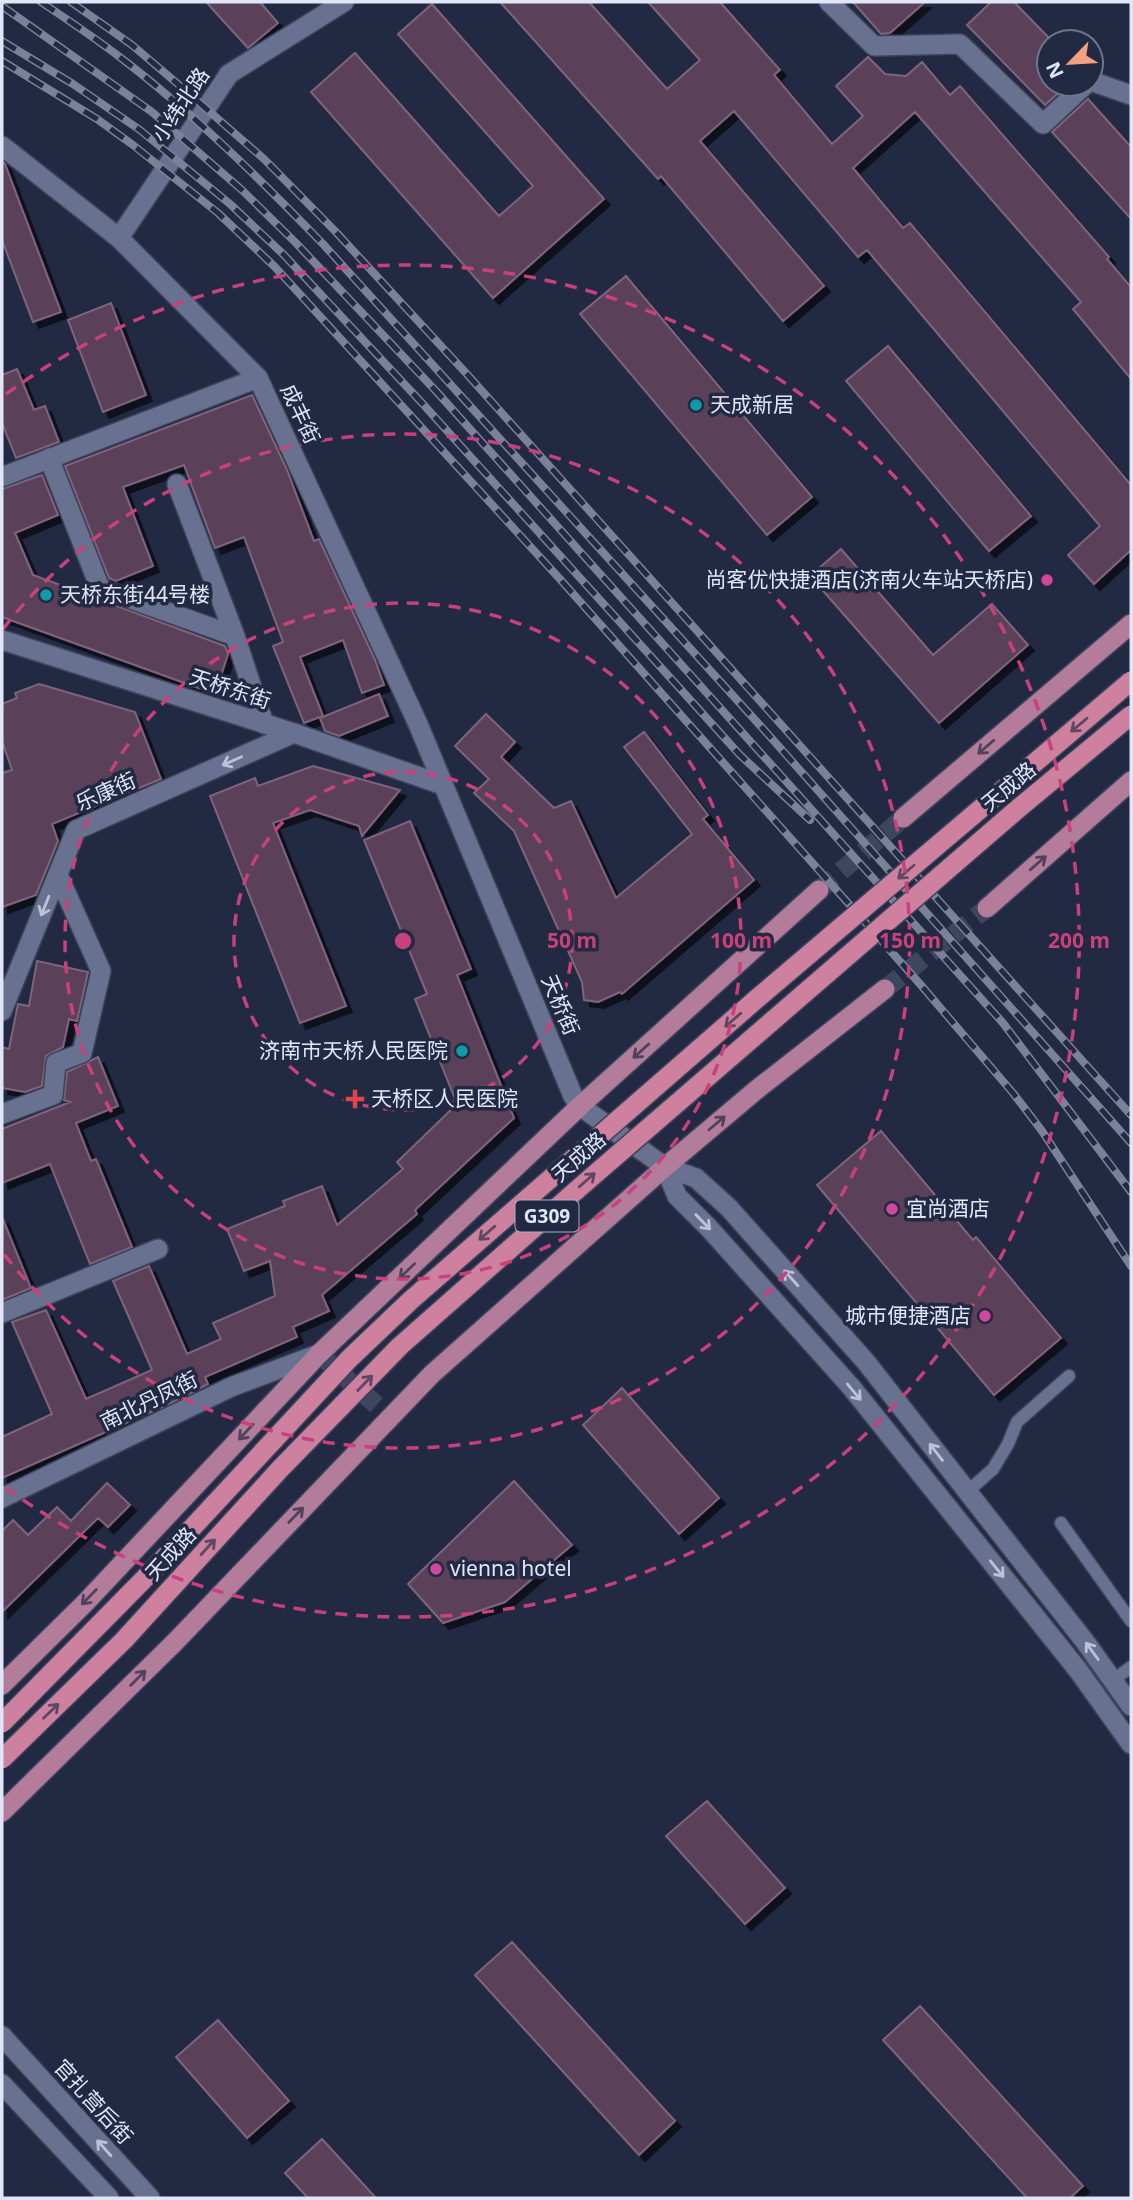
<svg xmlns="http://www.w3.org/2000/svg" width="1133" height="2200" viewBox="0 0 1133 2200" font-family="'Noto Sans','Noto Sans SC',sans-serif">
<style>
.building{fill:#5a4158;stroke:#7f647d;stroke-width:2;filter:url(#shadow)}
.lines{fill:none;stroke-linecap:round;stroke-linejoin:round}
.tertiary-tunnel{stroke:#3e455e;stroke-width:19;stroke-dasharray:19 10;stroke-linecap:butt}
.primary-tunnel{stroke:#3e455e;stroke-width:19;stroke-dasharray:19 10;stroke-linecap:butt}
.service-casing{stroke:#3e445b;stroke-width:15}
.minor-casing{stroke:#3e445b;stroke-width:22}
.tertiary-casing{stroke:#3e445b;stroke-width:22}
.secondary-casing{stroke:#3e445b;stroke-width:22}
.primary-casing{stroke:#3e445b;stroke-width:22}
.service{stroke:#687190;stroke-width:12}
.minor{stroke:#687190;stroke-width:19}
.tertiary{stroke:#687190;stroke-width:19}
.secondary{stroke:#687190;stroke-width:19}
.primary{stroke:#b47c9b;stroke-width:19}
.rail-casing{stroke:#7b8197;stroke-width:8}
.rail{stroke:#222943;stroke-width:5;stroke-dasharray:16;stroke-linecap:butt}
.trunk-bridge-casing{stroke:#3e445b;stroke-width:22;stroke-linecap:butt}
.trunk-bridge{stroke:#ce809f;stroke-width:19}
.oneway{stroke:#5e4763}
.oneway2{stroke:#4e425d}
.oneway3{stroke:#bcc3d9}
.ring{fill:none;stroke:#c8417a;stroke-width:3.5;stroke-dasharray:12 9}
.culture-dot{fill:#0f9aa8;stroke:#222943;stroke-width:2.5}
.hotel-dot{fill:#d1479c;stroke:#222943;stroke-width:2.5}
.health-dot{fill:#e0444e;stroke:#222943;stroke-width:2.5}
.labels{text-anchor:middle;stroke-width:7;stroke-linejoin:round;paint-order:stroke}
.shield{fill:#222943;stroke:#a7adc2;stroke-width:2}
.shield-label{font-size:19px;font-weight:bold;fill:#e0e6f8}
.street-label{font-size:21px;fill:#e0e6f8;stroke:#222943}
.poi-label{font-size:21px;fill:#e0e6f8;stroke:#222943;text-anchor:start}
.centre{fill:#c8417a;stroke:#222943;stroke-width:3.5}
.ring-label{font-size:21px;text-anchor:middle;font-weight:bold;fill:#c8417a;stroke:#222943;stroke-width:7;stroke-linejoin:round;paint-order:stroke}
</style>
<defs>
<filter id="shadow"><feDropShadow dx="6" dy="6" stdDeviation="0" flood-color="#0009"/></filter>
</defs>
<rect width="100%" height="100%" fill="#222943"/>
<!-- building -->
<path class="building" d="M206,2H260L278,23L248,48Z
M500,2H589L667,89L700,60L648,2H720L780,70L774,75L832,144L863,116L836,86L868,57L885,74L906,76L922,62L950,95L960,86L1109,257L1107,259L1131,287V379L1073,309L1081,302L915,112L853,168L903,228L910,223L1131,485V550L1094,584L1068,555L1100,526L867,250L858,257L734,111L700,141L824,286L783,321L661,176L658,179Z
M853,2H925L890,33L881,34Z
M991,2H1014L1049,38V84H1068L1045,105L967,25Z
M432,4L604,199L493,298L311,92L355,53L499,216L533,186L398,34Z
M1088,99L1131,147V219L1052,132Z
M2,161L5,164L61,312L33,322L2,240Z
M626,276L812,497L767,535L580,314Z
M111,303L146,395L103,412L68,320Z
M888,346L1031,516L989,551L846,381Z
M17,369L34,410L45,406L59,442L16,458L2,423V375Z
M252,395L287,470L314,541L319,539L375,660L384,685L362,693L343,640L300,657L323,716L304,723L273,646L283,642L244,537L215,548L184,465L123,487L153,566L116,581L109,578L65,466Z
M42,475L58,515L15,533L33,575L225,646L228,654L215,694L2,617V489Z
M841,549L933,655L992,604L1028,645L939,723L810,576Z
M39,684L135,712L161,779L52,824L58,841L36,895L2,907V773L12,770L2,741V704L17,698L15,693Z
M379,694L388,716L339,736L325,731L320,718Z
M486,714L515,742L501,757L554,808L571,801L616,898L692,834L624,747L644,732L708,815L703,819L754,880L622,994L620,992L598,1002L584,1000L582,982L514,831L474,793L489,779L455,746Z
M313,766L400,790L362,836L359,826L310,810L273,823L346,1006L300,1023L210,796L255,778L258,786Z
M410,821L471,969L457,975L514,1118L415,1210L417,1214L322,1295L329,1311L293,1327L297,1337L205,1377L208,1384L169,1404L2,1478V1437L52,1414L12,1322L46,1310L86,1399L152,1370L113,1281L149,1266L187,1354L221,1339L213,1323L275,1296L270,1261L244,1271L227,1229L285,1206L283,1201L322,1186L337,1225L403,1169L397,1162L457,1104L415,999L427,994L364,840Z
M37,961L88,972L77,1021L69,1019L63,1047L46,1056L42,1086L25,1092L2,1088V1047L9,1049L18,1004L29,1006Z
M98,1057L118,1106L76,1123L91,1161L96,1159L132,1247L90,1264L50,1164L2,1183V1129L70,1102L64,1100L67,1072Z
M881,1131L973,1240L976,1237L1061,1338L994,1395L817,1185Z
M2,1217L31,1288L2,1300Z
M622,1388L719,1498L679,1534L583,1425Z
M514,1481L572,1545L505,1602L443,1623L408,1584Z
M107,1483L130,1505L108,1527L98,1518L2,1612V1531L13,1520L28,1535L57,1507L71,1521Z
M707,1801L785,1888L745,1924L666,1836Z
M512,1942L675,2121L639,2155L475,1975Z
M920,2006L1083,2186L1070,2198H1027L883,2040Z
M218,2020L289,2101L247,2138L176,2057Z
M322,2139L376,2198H308L285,2173Z"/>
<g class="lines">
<!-- tertiary-tunnel -->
<path class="tertiary-tunnel" d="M319,1354L390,1417"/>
<!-- primary-tunnel -->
<path class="primary-tunnel" d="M819,890L903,818
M885,989L987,908"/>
<defs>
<path id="service" d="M967,1492L993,1469L1008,1444L1017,1422L1069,1376
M1061,1523L1131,1621
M1113,1680L1131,1667"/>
<path id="minor" d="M829,2L874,46L960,44L1043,124L1086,84
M1091,81L1131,95
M2,146L119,238L229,74
M49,458L100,588L235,636L264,724
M2,477L258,378
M177,484L235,636
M2,1011L76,830L294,733
M2,1114L53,1095L56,1063L82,1053L101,971L58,875
M2,1313L158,1249"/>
<path id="tertiary" d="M229,74L344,2
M119,238L258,378L418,724L573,1096L580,1106L665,1167
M2,640L294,733L443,785
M2,1498L231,1387L319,1354
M2,2036L150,2198
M2,2084L109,2198"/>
<path id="secondary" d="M665,1167L677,1196L709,1228L852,1388L1078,1670L1131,1744
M665,1167L696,1178L729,1208L866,1362L1086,1643L1131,1706"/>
<path id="primary" d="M903,818L1131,624
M987,908L1131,781
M2,1685L86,1602L319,1354L580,1106L819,890
M2,1812L175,1642L432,1374L665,1167L755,1091L885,989"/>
</defs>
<!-- service casing -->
<use href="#service" class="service-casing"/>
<!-- minor casing -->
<use href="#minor" class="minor-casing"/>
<!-- tertiary casing -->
<use href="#tertiary" class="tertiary-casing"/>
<!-- secondary casing -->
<use href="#secondary" class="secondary-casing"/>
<!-- primary casing -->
<use href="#primary" class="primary-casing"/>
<!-- service -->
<use href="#service" class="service"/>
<!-- minor -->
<use href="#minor" class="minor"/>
<!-- tertiary -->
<use href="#tertiary" class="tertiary"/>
<!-- secondary -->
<use href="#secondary" class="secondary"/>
<!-- primary -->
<use href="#primary" class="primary"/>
<defs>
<path id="rail" d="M41,2C68,20 95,38 121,58C193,113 259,178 323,244L766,732L1131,1143
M71,2L132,45L179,85L264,159L335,231L465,372L1131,1115
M2,6L152,112L242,190L296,243L435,390L1003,1023L1131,1192
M2,41L73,84L140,130L230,204L284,255L422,403L740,755L810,820
M2,61L97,119L133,145L218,213L275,267L559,578L920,984L1013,1093L1042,1131L1131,1266"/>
</defs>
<!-- rail casing -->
<use href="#rail" class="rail-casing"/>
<!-- rail -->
<use href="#rail" class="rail"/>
<defs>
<path id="trunk-bridge" d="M2,1723L153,1570L349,1359L411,1300L760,996L1131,681
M2,1759L124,1640L280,1469L400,1346L587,1181L1020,807L1131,715"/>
</defs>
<!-- trunk-bridge casing -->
<use href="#trunk-bridge" class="trunk-bridge-casing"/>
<!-- trunk-bridge -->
<use href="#trunk-bridge" class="trunk-bridge"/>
</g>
<!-- one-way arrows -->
<defs><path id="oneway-shaft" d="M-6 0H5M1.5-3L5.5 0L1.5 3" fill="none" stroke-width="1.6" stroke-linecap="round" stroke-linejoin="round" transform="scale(1.75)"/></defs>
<g class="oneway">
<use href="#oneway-shaft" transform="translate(1079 725) rotate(140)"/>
<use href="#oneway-shaft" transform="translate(906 872) rotate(140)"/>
<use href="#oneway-shaft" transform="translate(733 1020) rotate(139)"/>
<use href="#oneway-shaft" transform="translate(587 1180) rotate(-41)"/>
<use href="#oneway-shaft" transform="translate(487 1233) rotate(139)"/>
<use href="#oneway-shaft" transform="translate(365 1383) rotate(-46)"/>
<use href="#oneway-shaft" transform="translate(208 1547) rotate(-48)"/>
<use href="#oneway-shaft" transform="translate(51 1711) rotate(-44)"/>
</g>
<g class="oneway2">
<use href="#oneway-shaft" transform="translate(986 747) rotate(139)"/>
<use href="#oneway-shaft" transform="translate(1038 863) rotate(-41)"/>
<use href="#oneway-shaft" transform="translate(641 1051) rotate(138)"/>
<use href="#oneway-shaft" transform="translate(717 1123) rotate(-40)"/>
<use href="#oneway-shaft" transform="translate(407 1271) rotate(136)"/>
<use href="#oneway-shaft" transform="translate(246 1432) rotate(133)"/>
<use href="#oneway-shaft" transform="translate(296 1515) rotate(-46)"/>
<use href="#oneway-shaft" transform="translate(89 1597) rotate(134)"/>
<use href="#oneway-shaft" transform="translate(138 1678) rotate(-45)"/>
</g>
<g class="oneway3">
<use href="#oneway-shaft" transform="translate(232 761) rotate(156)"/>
<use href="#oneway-shaft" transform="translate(45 906) rotate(112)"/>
<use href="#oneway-shaft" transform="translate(703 1222) rotate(46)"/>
<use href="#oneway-shaft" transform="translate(791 1278) rotate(-132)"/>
<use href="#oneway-shaft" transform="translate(854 1392) rotate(50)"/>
<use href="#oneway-shaft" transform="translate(936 1452) rotate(-128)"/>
<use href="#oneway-shaft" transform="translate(997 1569) rotate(51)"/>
<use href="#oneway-shaft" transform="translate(1092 1651) rotate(-126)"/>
<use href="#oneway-shaft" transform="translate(104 2148) rotate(-132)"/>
</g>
<!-- distance rings -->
<g class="ring">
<circle cx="403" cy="941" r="169"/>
<circle cx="403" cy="941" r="338"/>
<path d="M3 629A507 507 0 1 1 3 1253"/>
<path d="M6 394A676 676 0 1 1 6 1488"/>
</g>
<!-- markers -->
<g class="culture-dot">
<circle cx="696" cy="405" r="7"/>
<circle cx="46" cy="595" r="7"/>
<circle cx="462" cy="1051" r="7"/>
</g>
<g class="hotel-dot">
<circle cx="1047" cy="580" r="7"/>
<circle cx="892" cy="1209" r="7"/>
<circle cx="985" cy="1316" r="7"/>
<circle cx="436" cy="1569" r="7"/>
</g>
<path class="health-dot" d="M351.5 1088.5h7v7h7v7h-7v7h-7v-7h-7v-7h7z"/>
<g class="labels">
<!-- shield labels -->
<rect class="shield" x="515.5" y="1200.5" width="63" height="31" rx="5"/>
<g class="shield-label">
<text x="547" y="1223">G309</text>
</g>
<!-- street labels -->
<g class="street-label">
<text transform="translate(181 105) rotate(-56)" y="7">小纬北路</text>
<text transform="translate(300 414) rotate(65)" y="7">成丰街</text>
<text transform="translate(230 689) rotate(18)" y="7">天桥东街</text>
<text transform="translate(1009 787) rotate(-40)" y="7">天成路</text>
<text transform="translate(106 792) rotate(-24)" y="7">乐康街</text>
<text transform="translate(560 1005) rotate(67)" y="7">天桥街</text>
<text transform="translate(579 1157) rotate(-41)" y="7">天成路</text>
<text transform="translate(149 1401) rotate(-26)" y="7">南北丹凤街</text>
<text transform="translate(171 1554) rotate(-48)" y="7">天成路</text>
<text transform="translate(93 2102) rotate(48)" y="7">官扎营后街</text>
</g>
<!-- poi labels -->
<g class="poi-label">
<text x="710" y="412">天成新居</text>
<text x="1033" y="587" text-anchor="end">尚客优快捷酒店(济南火车站天桥店)</text>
<text x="60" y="602">天桥东街44号楼</text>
<text x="448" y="1058" text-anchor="end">济南市天桥人民医院</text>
<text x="371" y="1106">天桥区人民医院</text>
<text x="906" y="1216">宜尚酒店</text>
<text x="971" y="1323" text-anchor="end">城市便捷酒店</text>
<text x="450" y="1576">vienna hotel</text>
</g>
</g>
<circle cx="403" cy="941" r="10" class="centre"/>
<g class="ring-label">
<text x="572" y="948">50 m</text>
<text x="741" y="948">100 m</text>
<text x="910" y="948">150 m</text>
<text x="1079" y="948">200 m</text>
</g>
<!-- border -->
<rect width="1133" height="2200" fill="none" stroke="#e0e6f8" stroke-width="7"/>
<!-- north arrow -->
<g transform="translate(1070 63) rotate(245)"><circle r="33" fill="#222943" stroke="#6e758b" stroke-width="2"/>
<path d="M0-5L12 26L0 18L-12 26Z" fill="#f2a07f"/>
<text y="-10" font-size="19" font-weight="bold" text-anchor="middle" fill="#e0e6f8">N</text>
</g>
</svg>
